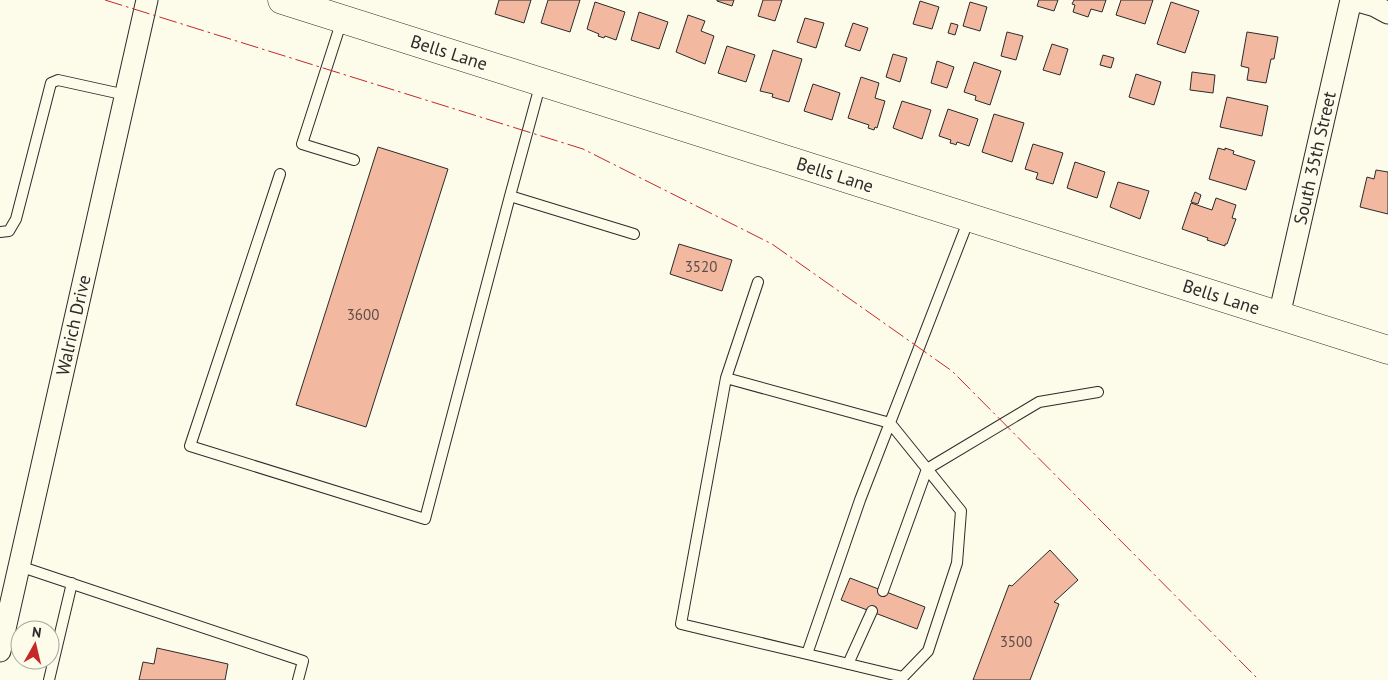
<svg xmlns="http://www.w3.org/2000/svg" width="1388" height="680" viewBox="0 0 1388 680" font-family="'PT Sans',sans-serif">
<style>
.building{fill:#f2b8a0;stroke:#2b2b2b}
.lines{fill:none;stroke-linecap:round;stroke-linejoin:round}
.service-casing{stroke:#2b2b2b;stroke-width:12}
.minor-casing{stroke:#2b2b2b;stroke-width:23}
.secondary-casing{stroke:#2b2b2b;stroke-width:29}
.service{stroke:#fdfbea;stroke-width:10}
.minor{stroke:#fdfbea;stroke-width:21}
.secondary{stroke:#fdfbea;stroke-width:28}
.power{stroke:#c62828;stroke-width:1;stroke-dasharray:18 4 2.5 4;stroke-linecap:butt}
.labels{text-anchor:middle;stroke-width:4;stroke-linejoin:round;paint-order:stroke}
.number-label{font-size:15px;fill:#5d4e48}
.street-label{font-size:18px;fill:#2b2b2b;stroke:#fdfbea}
</style>
<rect width="100%" height="100%" fill="#fdfbea"/>
<!-- building -->
<path class="building" d="M499,0H531L524,23L495,14Z
M548,0H580L570,32L541,23Z
M717,0H734L732,6L717,1Z
M763,0H782L775,21L758,16Z
M1039,0H1058L1054,11L1037,6Z
M1074,0H1106L1102,12L1091,9L1088,17L1073,12L1075,5L1072,4Z
M1121,0H1153L1145,24L1116,15Z
M920,1L939,7L932,29L913,24Z
M595,2L625,12L616,40L605,36L604,38L598,36L599,34L587,29Z
M970,2L987,7L980,31L963,26Z
M1171,2L1199,11L1185,53L1157,44Z
M639,12L668,22L659,49L631,40Z
M688,15L705,21L701,31L714,36L705,64L676,52Z
M805,18L824,23L816,48L797,42Z
M853,23L868,28L860,51L845,46Z
M951,23L958,25L955,35L948,33Z
M1007,32L1023,36L1016,60L1001,56Z
M1247,32L1278,37L1274,59H1271L1266,83L1247,80L1249,68L1241,66Z
M1052,44L1068,49L1060,75L1043,70Z
M727,46L755,55L746,82L718,73Z
M773,50L802,59L789,102L772,97L773,94L760,91Z
M893,54L907,58L900,82L886,77Z
M1103,55L1114,58L1111,68L1100,65Z
M937,61L954,67L947,88L931,83Z
M974,62L1001,71L990,105L975,100L976,96L964,92Z
M1192,72L1215,75L1213,93L1190,90Z
M1136,74L1161,82L1154,105L1129,97Z
M861,77L879,83L875,98L885,101L877,128L875,127L874,130L868,128L869,125L848,118Z
M813,84L840,93L832,120L804,111Z
M1227,97L1268,106L1262,136L1220,127Z
M902,101L931,110L922,139L893,128Z
M948,109L978,119L969,146L957,142L956,145L954,144L950,143L951,140L939,136Z
M994,114L1024,123L1012,162L982,152Z
M1033,144L1063,153L1053,184L1036,179L1038,173L1025,169Z
M378,147L448,169L366,427L296,405Z
M1218,148L1225,150V148L1234,151L1233,154L1255,161L1246,190L1209,179Z
M1075,162L1105,172L1097,198L1067,188Z
M1376,170L1388,172V214L1360,207L1367,177L1374,179Z
M1118,182L1149,191L1140,219L1110,207Z
M1195,192L1201,195L1198,204L1191,202Z
M1216,198L1236,205L1232,218L1236,219L1227,244H1225V246L1207,240L1208,238L1182,229L1191,203L1212,210Z
M679,244L732,260L722,291L670,274Z
M1050,550L1078,580L1054,602L1059,604L1030,680H973L1009,585L1012,586Z
M850,578L925,607L917,629L841,600Z
M157,648L228,664L225,680H139L143,662L154,664Z"/>
<g class="lines">
<defs>
<path id="service" d="M342,20L302,144L354,160
M280,174L190,446L425,519L510,196L541,82
M510,196L634,234
M0,232L9,231L16,219L51,83L58,80L126,95
M726,378L758,282
M19,566L303,661L298,680
M883,591L927,469L1039,402L1098,392
M807,654L903,677L928,651L957,563L961,511L890,423L726,378L681,624L807,654L860,500L969,219
M848,664L872,611
M49,680L72,583"/>
<g id="minor">
<path d="M1354,0L1375,6L1388,13"/>
<path id="s1" d="M1279,316L1351,0"/>
<path id="s2" d="M0,651L147,0"/>
</g>
<g id="secondary">
<path id="s3" d="M282,0L1388,350"/>
</g>
</defs>
<!-- service casing -->
<use href="#service" class="service-casing"/>
<!-- minor casing -->
<use href="#minor" class="minor-casing"/>
<!-- secondary casing -->
<use href="#secondary" class="secondary-casing"/>
<!-- service -->
<use href="#service" class="service"/>
<!-- minor -->
<use href="#minor" class="minor"/>
<!-- secondary -->
<use href="#secondary" class="secondary"/>
<!-- power -->
<path class="power" d="M105,0L583,149L772,244L952,371L1259,680"/>
</g>
<g class="labels">
<!-- number labels -->
<g class="number-label">
<text x="701" y="272">3520</text>
<text x="363" y="320">3600</text>
<text x="1016" y="647">3500</text>
</g>
<!-- street labels -->
<g class="street-label">
<text dy="6" stroke="none"><textPath href="#s3" startOffset="175">Bells Lane</textPath></text>
<text dy="6" stroke="none"><textPath href="#s1" startOffset="162">South 35th Street</textPath></text>
<text dy="6" stroke="none"><textPath href="#s3" startOffset="580">Bells Lane</textPath></text>
<text dy="6" stroke="none"><textPath href="#s3" startOffset="985">Bells Lane</textPath></text>
<text dy="6" stroke="none"><textPath href="#s2" startOffset="334">Walrich Drive</textPath></text>
</g>
</g>
<!-- north arrow -->
<g transform="translate(35 645) rotate(8)"><circle r="24" fill="#fdfbea" stroke="#a9a89e"/>
<path d="M0-4L9 19L0 12L-9 19Z" fill="#c62828"/>
<text y="-8" font-size="14" font-weight="bold" text-anchor="middle" fill="#2b2b2b">N</text>
</g>
</svg>
